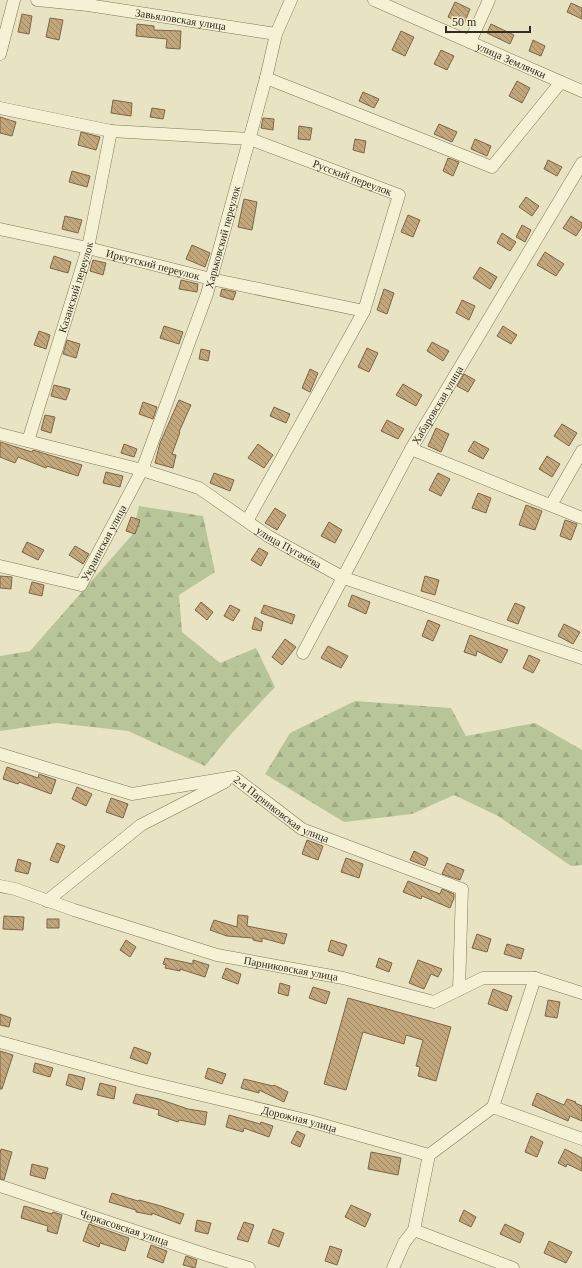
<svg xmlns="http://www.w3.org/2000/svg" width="582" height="1268" viewBox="0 0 582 1268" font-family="'Times New Roman',serif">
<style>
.forest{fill:url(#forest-firs)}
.building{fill:url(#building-back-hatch);stroke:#7d6545}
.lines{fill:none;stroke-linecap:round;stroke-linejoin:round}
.street-casing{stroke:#81765c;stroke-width:13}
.street{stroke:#f4f1d5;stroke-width:12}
.labels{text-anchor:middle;stroke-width:4;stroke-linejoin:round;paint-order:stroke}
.street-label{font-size:11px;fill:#322c1e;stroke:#f1eed2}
</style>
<defs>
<pattern id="forest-firs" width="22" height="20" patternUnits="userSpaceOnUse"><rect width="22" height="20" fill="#b8c599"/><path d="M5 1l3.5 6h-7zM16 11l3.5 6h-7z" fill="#9fa983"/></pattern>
<pattern id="building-back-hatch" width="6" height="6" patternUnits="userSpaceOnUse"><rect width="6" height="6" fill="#c2a77d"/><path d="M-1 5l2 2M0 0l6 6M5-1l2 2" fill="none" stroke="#9e8866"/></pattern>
</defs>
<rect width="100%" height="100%" fill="#e8e4c3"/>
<!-- forest -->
<path class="forest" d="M139,506L203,516L215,572L179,595L182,632L220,663L256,648L275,687L232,733L205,766L128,731L56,723L0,731V656L30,651L132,535Z
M355,701L451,708L466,736L535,723L582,750V865L571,866L498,816L454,795L412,814L344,822L265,774L290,733Z"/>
<!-- building -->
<path class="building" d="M455,2L470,9L464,24L448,17Z
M571,3L582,8V19L567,12Z
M22,14L32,16L29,34L18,32Z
M50,18L63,20L59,40L46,37Z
M137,24L154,26V30L181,31L180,49L166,48L167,39L136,36Z
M491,24L514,35L510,44L487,33Z
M401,31L414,37L405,56L392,50Z
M533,40L545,46L541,56L529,51Z
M441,50L454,56L447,70L434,64Z
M517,81L530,88L522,103L509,96Z
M363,92L379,99L374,108L359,101Z
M113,100L132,103L131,116L111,113Z
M152,108L165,110L163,119L150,117Z
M0,117L16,122L12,136L0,133Z
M263,118L274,119L273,130L261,128Z
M439,124L457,132L452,142L434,134Z
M299,126L312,128L310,140L298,139Z
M81,132L100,137L96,150L78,145Z
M355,139L366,141L364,153L353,150Z
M475,139L491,146L487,156L471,149Z
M448,158L459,162L453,176L443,171Z
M548,160L562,167L557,176L544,169Z
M72,171L90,176L87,187L69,182Z
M526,197L539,206L532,216L519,207Z
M244,199L257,202L252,230L238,227Z
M408,215L420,220L413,237L401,232Z
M65,216L82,220L78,233L62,229Z
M571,216L582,223V227L576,236L563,228Z
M522,225L531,230L525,242L516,237Z
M502,233L516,242L510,251L497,243Z
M192,245L210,253L205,267L186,259Z
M545,252L564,264L556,276L537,265Z
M54,256L71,262L68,273L50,268Z
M93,260L106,263L103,275L90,271Z
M480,267L497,277L490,289L473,278Z
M181,280L198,284L197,292L179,289Z
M222,289L236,292L233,300L220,296Z
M384,289L394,293L387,314L377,310Z
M462,300L475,306L469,320L456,313Z
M164,326L183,332L179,344L160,338Z
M503,326L517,335L511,344L497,336Z
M39,331L50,335L46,349L34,345Z
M67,340L80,344L76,358L63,354Z
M432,342L449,351L443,361L427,351Z
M367,348L378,353L369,372L358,367Z
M201,349L210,351L208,361L199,359Z
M310,369L318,373L310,392L302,388Z
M464,374L475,380L468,392L457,386Z
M403,384L422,395L416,406L396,395Z
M54,385L70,389L66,400L51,396Z
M179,400L191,405L179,432H180L172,454L176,455L173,468L155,463L160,443Z
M143,402L157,407L153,419L139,414Z
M274,407L290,414L286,423L270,416Z
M45,415L55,417L51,433L41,430Z
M387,420L404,429L398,439L381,431Z
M562,424L577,433L569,446L554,436Z
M436,428L449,434L441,452L428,446Z
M474,441L489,449L483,459L468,451Z
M0,442L32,452L33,450L82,465L78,476L47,466L46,468L18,457L15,463L0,457Z
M124,444L137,449L134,457L121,453Z
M258,444L273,455L264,468L248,458Z
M547,456L560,464L552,477L539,469Z
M106,472L123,476L120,487L103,483Z
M214,473L234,480L230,491L210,483Z
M438,473L450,479L441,496L429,490Z
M478,493L491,498L486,513L472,508Z
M526,505L542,511L535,530L519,525Z
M275,508L286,515L277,530L265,523Z
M131,517L140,520L135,534L126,531Z
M565,520L577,524L571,540L560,536Z
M329,522L342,530L335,543L321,536Z
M27,542L44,550L38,560L22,552Z
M75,546L89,554L83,564L69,555Z
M259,548L268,553L261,566L251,560Z
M0,576L12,577L11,589L0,588Z
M425,576L439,580L435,595L421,591Z
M32,582L44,585L42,596L29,593Z
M352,595L370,602L366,614L348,606Z
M201,602L213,612L207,620L195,610Z
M515,603L525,607L518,624L507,620Z
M230,605L240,610L233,621L224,616Z
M264,605L295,615L292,624L261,613Z
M255,617L263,622L261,631L252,629Z
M428,620L440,625L433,641L422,636Z
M564,624L580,632L573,644L558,636Z
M470,635L508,650L501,663L477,651L476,656L464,652Z
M285,639L296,647L282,665L272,657Z
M328,646L348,656L341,668L321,658Z
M529,655L540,660L533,673L523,668Z
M7,767L38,778L39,774L56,780L51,794L19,782L18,784L3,779Z
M77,787L92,794L86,806L72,799Z
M111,798L128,804L123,818L106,812Z
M307,840L323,846L318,860L302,854Z
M57,843L65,846L58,863L50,860Z
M414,851L428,858L425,866L410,860Z
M346,858L363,864L359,878L341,872Z
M18,859L31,863L28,874L15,871Z
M447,863L464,870L460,880L442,874Z
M408,881L440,894L442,889L454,894V898L450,908L422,896L421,899L403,892Z
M238,915L248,916L247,926L287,934L284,944L262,938V942L253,940V938L227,936L210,930L214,920L237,927Z
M4,916L24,917L23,930L3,929Z
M47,919H59V928H47Z
M477,934L491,939L487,952L472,948Z
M126,940L136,947L130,957L120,950Z
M331,940L347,945L343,956L328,951Z
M507,944L524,949L521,959L504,954Z
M165,958L193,964V960L209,965L205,977L180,969V971L165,968L166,965L163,964Z
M379,958L392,963L389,972L376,967Z
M418,960L442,969L438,977L431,974L424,989L409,983Z
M226,968L241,974L238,984L222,978Z
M280,983L290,986L288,996L278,993Z
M313,987L330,992L326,1004L309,998Z
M493,989L512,996L507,1011L488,1004Z
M348,998L451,1027L436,1081L418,1076L420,1067L416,1066L423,1040L406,1035L404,1044L363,1032L346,1090L324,1084Z
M548,1000L560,1002L557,1018L545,1016Z
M0,1014L11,1018L9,1027L0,1025Z
M134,1047L151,1053L147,1064L130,1058Z
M0,1051L13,1055L2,1089H0Z
M35,1063L53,1068L50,1077L33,1072Z
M208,1068L226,1074L222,1084L205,1078Z
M69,1074L85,1078L82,1090L66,1085Z
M244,1079L273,1086L274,1085L288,1092L284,1102L259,1090V1093L241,1088Z
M100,1083L116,1087L114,1099L97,1095Z
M537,1093L564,1105L567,1099L576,1102L575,1103L582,1106V1121L570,1116L568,1121L532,1105Z
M136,1094L159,1099L188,1109L207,1112L205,1125L179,1120L178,1122L158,1115L159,1110L133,1103Z
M229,1115L260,1124L261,1122L273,1126L269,1137L244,1128L243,1132L226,1127Z
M297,1131L305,1135L300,1147L291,1143Z
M531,1136L543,1142L537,1157L525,1152Z
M1,1149L12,1152L4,1180L0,1179V1154Z
M565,1149L582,1158V1171L567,1164L566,1167L558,1163Z
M371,1152L401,1158L398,1175L368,1169Z
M32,1164L48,1168L45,1179L30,1175Z
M112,1193L138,1201L139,1200L161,1206L184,1214L180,1224L152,1213V1215L136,1212V1210L109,1202Z
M351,1205L371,1214L365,1227L345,1217Z
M24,1206L52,1214L53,1212L62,1215L57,1234L47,1231L48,1226L21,1218Z
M464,1210L476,1217L471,1227L459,1221Z
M197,1220L211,1223L208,1234L195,1231Z
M244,1222L254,1225L248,1242L237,1239Z
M89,1224L129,1238L125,1251L100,1243L99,1247L83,1241Z
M505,1224L524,1233L520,1243L500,1234Z
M273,1229L284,1233L279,1247L268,1243Z
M549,1241L572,1252L566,1263L544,1253Z
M151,1245L167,1251L163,1263L147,1257Z
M330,1246L342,1250L337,1265L325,1261Z
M186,1256L197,1260L195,1268L183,1265Z"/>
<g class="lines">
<defs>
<g id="street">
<path id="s1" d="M37,0L88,5L276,34"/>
<path id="s2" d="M374,0L561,82"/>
<path d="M470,42L489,0"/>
<path d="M0,54L14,0"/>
<path d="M266,78L492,167L561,82L582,91"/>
<path id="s3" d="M0,108L111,131L250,139L399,195L364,311L247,521"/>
<path id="s4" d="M0,229L88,248L211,279L364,311"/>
<path id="s5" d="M0,434L142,470L199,488L268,536L344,578L582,658"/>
<path id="s6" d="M28,441L88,248L111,131"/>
<path d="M411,449L582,518"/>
<path d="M551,505L582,451"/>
<path id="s7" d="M0,566L81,585L142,470L207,294L266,78L276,34L291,0"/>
<path id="s8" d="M303,653L411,449L582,163"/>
<path id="s9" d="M0,754L132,794L234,777L302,829L462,889L459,990"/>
<path id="s10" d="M0,886L15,889L74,910L217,955L343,978L434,1002L483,978H535L582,993"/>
<path d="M47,901L141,825L225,782"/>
<path id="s11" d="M0,1042L139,1080L306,1120L429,1155L493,1107L582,1139"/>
<path d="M493,1107L535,978"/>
<path id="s12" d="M0,1186L210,1256L249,1268"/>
<path d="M414,1230L513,1268"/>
<path d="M393,1268L404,1243L414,1230L429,1155"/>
</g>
</defs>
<!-- street casing -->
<use href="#street" class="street-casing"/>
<!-- street -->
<use href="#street" class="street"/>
</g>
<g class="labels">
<!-- street labels -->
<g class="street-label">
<text dy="4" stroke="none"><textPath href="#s1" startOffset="145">Завьяловская улица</textPath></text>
<text dy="4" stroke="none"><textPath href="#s2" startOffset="150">улица Землячки</textPath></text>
<text dy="4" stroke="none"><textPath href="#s3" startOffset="362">Русский переулок</textPath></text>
<text dy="4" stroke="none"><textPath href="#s7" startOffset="460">Харьковский переулок</textPath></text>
<text dy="4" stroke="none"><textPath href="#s4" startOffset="157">Иркутский переулок</textPath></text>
<text dy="4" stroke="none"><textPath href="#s6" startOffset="161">Казанский переулок</textPath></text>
<text dy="4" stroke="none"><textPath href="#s8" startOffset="282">Хабаровская улица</textPath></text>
<text dy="4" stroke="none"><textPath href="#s7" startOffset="131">Украинская улица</textPath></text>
<text dy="4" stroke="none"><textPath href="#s5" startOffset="314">улица Пугачёва</textPath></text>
<text dy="4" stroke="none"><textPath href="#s9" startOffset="299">2-я Парниковская улица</textPath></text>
<text dy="4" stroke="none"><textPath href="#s10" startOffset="303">Парниковская улица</textPath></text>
<text dy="4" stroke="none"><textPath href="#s11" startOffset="309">Дорожная улица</textPath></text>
<text dy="4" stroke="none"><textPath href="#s12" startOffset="131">Черкасовская улица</textPath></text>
</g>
</g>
<!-- scale -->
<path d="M446 26v6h84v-6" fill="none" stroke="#322c1e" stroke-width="2"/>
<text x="452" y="26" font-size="12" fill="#322c1e" stroke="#f1eed2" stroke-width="3" paint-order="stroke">50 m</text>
</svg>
